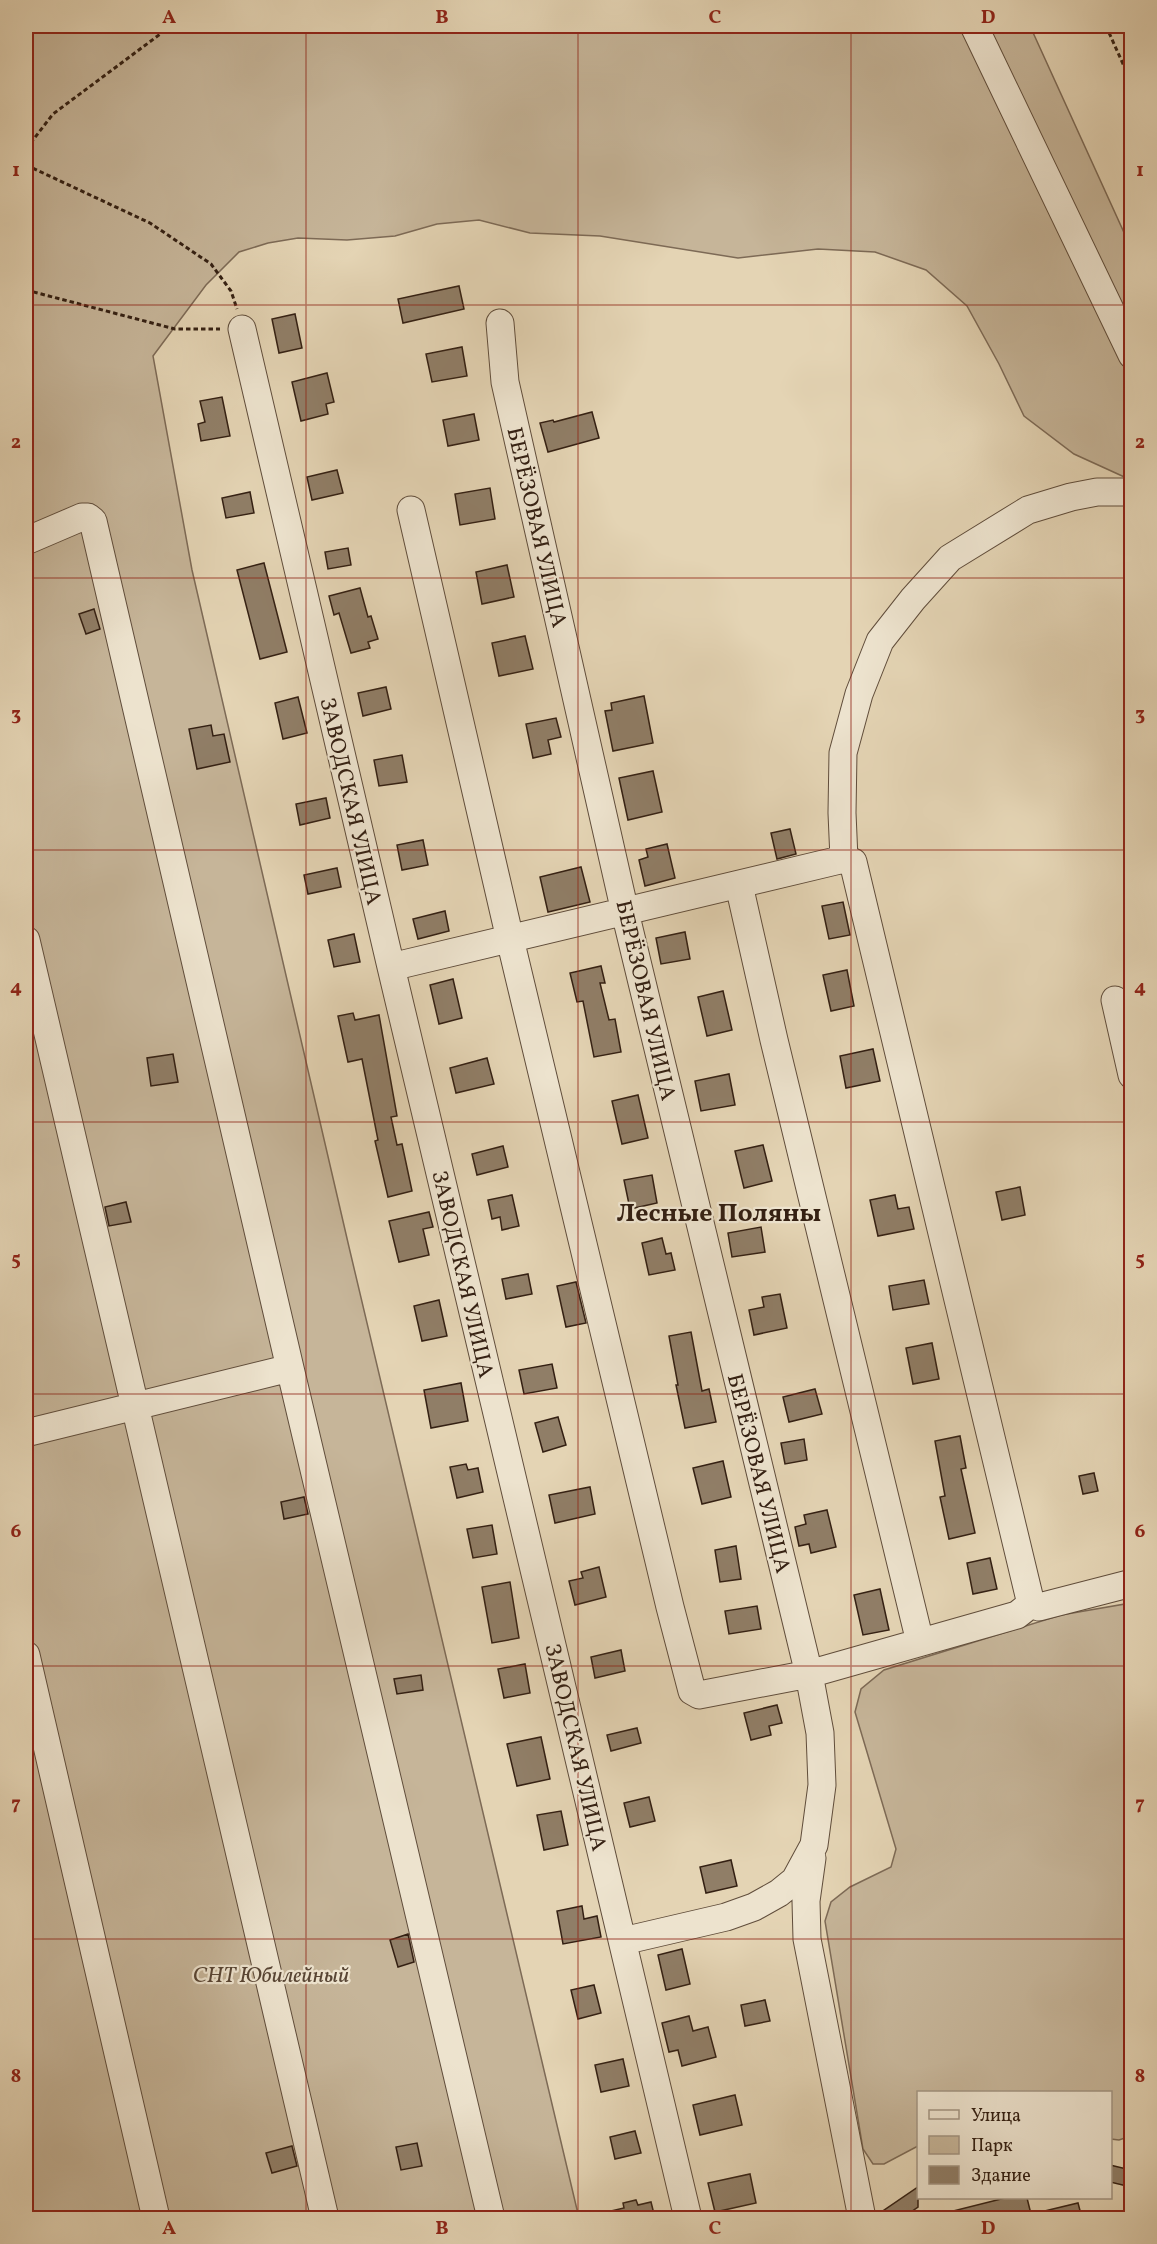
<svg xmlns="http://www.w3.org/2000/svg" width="1157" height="2244" viewBox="0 0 1157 2244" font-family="Vollkorn,serif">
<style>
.green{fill:#c6b599;stroke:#7d6a56;stroke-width:1.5}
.building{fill:#907e67;stroke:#342013;stroke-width:1.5}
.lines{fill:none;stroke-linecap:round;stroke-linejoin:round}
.minor-casing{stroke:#604d3b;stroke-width:29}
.path{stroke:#342013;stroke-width:3;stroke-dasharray:4.5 3;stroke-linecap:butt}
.minor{stroke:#ede3ce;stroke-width:27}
.grid{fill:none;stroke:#8f2418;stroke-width:1.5;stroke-opacity:0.55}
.labels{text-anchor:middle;stroke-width:4.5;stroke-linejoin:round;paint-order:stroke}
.street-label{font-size:22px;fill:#342013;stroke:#ede3ce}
.park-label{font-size:22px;font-style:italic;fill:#584534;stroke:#ede3ce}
.quarter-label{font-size:26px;font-weight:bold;fill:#342013;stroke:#ede3ce}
.neatline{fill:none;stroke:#8f2418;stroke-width:2}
.grid-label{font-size:20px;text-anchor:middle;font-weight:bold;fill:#8f2418}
</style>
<rect width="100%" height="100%" fill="#e4d4b4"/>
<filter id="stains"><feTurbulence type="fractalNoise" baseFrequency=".00333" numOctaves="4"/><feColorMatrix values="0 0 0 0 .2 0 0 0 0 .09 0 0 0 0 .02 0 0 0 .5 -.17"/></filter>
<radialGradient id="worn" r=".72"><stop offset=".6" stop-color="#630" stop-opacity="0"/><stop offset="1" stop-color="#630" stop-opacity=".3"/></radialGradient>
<!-- green -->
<path class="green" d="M26,26H1030L1131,248V480L1074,454L1024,416L999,364L967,306L926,270L875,252L818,249L738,258L600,236L530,233L479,220L437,224L395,236L347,240L298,238L268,243L239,252L206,285L153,356L192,570L349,1247L579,2218H27Z
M1131,1603V2136L1119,2140L1111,2139L1110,2092H918V2146L884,2164H873L863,2149L825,1921L831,1902L850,1887L891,1867L896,1849L855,1712L861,1689L884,1670L1061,1615Z"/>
<!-- building -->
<path class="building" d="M459,286L464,309L403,323L398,299Z
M295,314L302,348L279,353L272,319Z
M462,347L467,376L432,382L426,354Z
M327,373L334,402L326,404L328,414L301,421L292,382Z
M222,397L230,436L201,441L198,424L205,422L200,401Z
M592,412L599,438L548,452L540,423L553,420L554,422Z
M474,414L479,440L448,446L443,420Z
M337,470L343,493L312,500L307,477Z
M490,488L495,519L460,525L455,494Z
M250,492L254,513L226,518L222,498Z
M348,548L351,565L328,569L325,552Z
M264,563L287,652L260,659L237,570Z
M507,565L514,597L482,604L476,572Z
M360,588L368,617L371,616L378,639L368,642L370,648L351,653L339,613L334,615L329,596Z
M94,609L100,629L86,634L79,614Z
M525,636L533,669L499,676L492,643Z
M386,687L391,709L363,716L358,693Z
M644,696L653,743L613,751L605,711L612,710L611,703Z
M298,697L307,733L283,739L275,703Z
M556,718L561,737L548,740L551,754L533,758L526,724Z
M211,725L213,736L224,734L230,762L197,769L189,729Z
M402,755L407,782L379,786L374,760Z
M653,771L662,812L628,820L619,778Z
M326,798L330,818L300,825L296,804Z
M790,829L796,854L777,859L771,833Z
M423,840L428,865L402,870L397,845Z
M667,844L675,878L645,886L639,860L648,857L646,849Z
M581,867L590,902L548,912L540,877Z
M337,868L341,887L308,894L304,875Z
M843,902L850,935L829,939L822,906Z
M445,911L449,931L418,939L413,919Z
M685,932L690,959L661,964L656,938Z
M354,934L360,962L334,967L328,940Z
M601,966L605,983H600L609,1020L615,1019L621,1052L594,1057L583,1001L577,1002L570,973Z
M847,970L854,1006L831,1011L823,975Z
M453,979L462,1018L439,1024L430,985Z
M723,991L732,1030L707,1036L698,997Z
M353,1013L355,1020L379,1015L397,1116L391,1117L397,1145L402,1144L412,1191L388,1197L375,1141L378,1140L362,1059L348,1062L338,1016Z
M873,1049L880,1081L846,1088L840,1056Z
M173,1054L178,1082L151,1086L147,1058Z
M487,1058L494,1084L456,1093L450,1068Z
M729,1074L735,1105L701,1111L695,1081Z
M638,1095L648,1138L622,1144L612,1101Z
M763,1145L772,1181L744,1188L735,1151Z
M503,1146L508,1167L477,1175L472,1154Z
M652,1175L657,1203L630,1209L624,1180Z
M1020,1187L1025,1215L1002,1220L996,1192Z
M512,1195L519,1226L502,1230L500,1217L492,1219L488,1200Z
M895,1195L898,1209L909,1207L914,1229L878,1236L870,1200Z
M126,1202L131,1222L109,1226L105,1207Z
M429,1212L433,1227L423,1229L429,1255L399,1262L389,1221Z
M761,1227L765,1252L732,1257L728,1233Z
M662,1238L666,1254L671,1253L675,1270L649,1275L642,1243Z
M528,1274L532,1294L506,1299L502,1279Z
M924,1280L929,1304L893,1310L889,1286Z
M576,1282L586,1323L566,1327L557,1286Z
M780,1294L787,1328L754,1335L749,1310L764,1307L762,1297Z
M439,1300L447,1336L422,1341L414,1306Z
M691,1332L702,1391L709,1389L716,1422L685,1428L676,1385H678L669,1336Z
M932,1343L939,1379L913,1384L906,1348Z
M552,1364L557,1388L524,1394L519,1370Z
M461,1383L468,1421L431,1428L424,1390Z
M815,1389L822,1414L789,1422L783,1397Z
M558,1417L566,1445L543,1452L535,1423Z
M960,1436L966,1468L961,1469L975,1533L949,1539L940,1497L945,1496L935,1441Z
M804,1439L807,1460L785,1464L781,1443Z
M723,1461L731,1497L702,1504L693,1468Z
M466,1464L468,1470L478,1468L483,1492L457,1498L450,1467Z
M1094,1473L1098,1491L1083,1494L1079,1476Z
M590,1487L595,1514L555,1523L549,1495Z
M304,1497L308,1514L284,1519L281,1502Z
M827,1510L836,1547L811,1553L809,1544L799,1546L795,1527L806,1524L804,1515Z
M492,1525L497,1554L473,1558L467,1529Z
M736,1546L741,1579L720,1582L715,1550Z
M990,1558L997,1589L973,1594L967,1563Z
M599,1567L606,1597L575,1605L569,1581L583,1578L581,1572Z
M510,1582L519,1638L492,1643L482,1587Z
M880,1589L889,1630L863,1635L854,1595Z
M757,1606L761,1629L729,1634L725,1611Z
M621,1650L625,1671L595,1678L591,1657Z
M525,1664L530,1693L504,1698L498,1669Z
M421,1675L423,1690L397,1694L394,1679Z
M777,1705L782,1723L769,1726L771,1735L751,1740L744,1713Z
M637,1728L641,1743L611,1751L607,1735Z
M541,1737L550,1779L517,1786L507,1744Z
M649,1797L655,1821L630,1827L624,1803Z
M561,1811L568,1845L544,1850L537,1815Z
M731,1860L737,1886L706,1893L700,1867Z
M582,1906L584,1919L597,1916L601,1937L563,1944L557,1911Z
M408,1934L414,1962L398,1967L390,1940Z
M682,1949L690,1984L666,1990L658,1955Z
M594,1985L601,2013L578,2019L571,1990Z
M765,2000L770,2021L745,2026L741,2005Z
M689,2016L693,2031L708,2027L716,2057L682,2066L678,2050L669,2052L662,2023Z
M623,2059L629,2086L601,2092L595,2065Z
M735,2095L742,2125L700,2135L693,2105Z
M635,2131L641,2153L615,2159L610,2137Z
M417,2143L422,2166L401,2170L396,2147Z
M292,2146L297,2166L272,2173L266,2153Z
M1110,2165L1131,2170V2187L1110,2182Z
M750,2174L756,2203L715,2212L708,2183Z
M918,2187V2207L902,2218H877V2215Z
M1005,2198H1027L1032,2218H946L945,2213Z
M636,2200L638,2205L651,2202L655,2218H603L602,2213L624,2208L623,2203Z
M1078,2203L1082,2218H1037L1036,2213Z"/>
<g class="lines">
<defs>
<path id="minor" d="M974,26L1132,355
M500,323L505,382L625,912L809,1674L820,1733L822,1785L814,1845L795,1880L779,1893L754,1907L726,1917L623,1941
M242,329L391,967L688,2218
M411,510L510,939L670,1607L692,1691L699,1695L809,1674L1017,1615L1031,1604
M26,541L82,517H88L93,521L290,1368L491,2218
M844,859L842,813L843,753L859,694L880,641L913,599L950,558L1028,510L1071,497L1097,492H1132
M739,885L774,1040L920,1642
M26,940L325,2218
M391,967L844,859L853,862L1031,1604
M1115,1000L1132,1075
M26,1433L290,1368
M1031,1604L1039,1607L1132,1583
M26,1655L156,2218
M812,1858L806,1901L807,1939L862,2218"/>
</defs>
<!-- minor casing -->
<use href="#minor" class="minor-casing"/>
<!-- path -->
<path class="path" d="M1106,26L1132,84
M26,149L53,114L171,26
M26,165L150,223L211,264L231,291L237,309
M26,290L175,329H220"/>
<!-- minor -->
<use href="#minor" class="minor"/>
</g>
<!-- grid -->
<path class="grid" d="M306,26V2218M578,26V2218M851,26V2218M26,305H1132M26,578H1132M26,850H1132M26,1122H1132M26,1394H1132M26,1666H1132M26,1939H1132"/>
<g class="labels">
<!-- street labels -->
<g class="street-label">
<text transform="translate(538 527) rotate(77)" y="8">БЕРЁЗОВАЯ УЛИЦА</text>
<text transform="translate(352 801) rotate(77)" y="8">ЗАВОДСКАЯ УЛИЦА</text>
<text transform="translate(647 1000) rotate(77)" y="8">БЕРЁЗОВАЯ УЛИЦА</text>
<text transform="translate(464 1274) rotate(77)" y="8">ЗАВОДСКАЯ УЛИЦА</text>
<text transform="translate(760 1473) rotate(76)" y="8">БЕРЁЗОВАЯ УЛИЦА</text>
<text transform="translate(577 1747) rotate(77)" y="8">ЗАВОДСКАЯ УЛИЦА</text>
</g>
<!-- park labels -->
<g class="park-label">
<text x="271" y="1982">СНТ Юбилейный</text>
</g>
<!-- quarter labels -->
<g class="quarter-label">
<text x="719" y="1221">Лесные Поляны</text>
</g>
</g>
<!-- margin -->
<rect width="1157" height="2244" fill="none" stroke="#e4d4b4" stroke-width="66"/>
<!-- legend -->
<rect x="917" y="2091" width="195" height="108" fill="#ede3ce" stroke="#a39583" stroke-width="1.5"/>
<rect x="929" y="2110" width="30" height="9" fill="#ede3ce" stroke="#a39583" stroke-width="1.5"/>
<text x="971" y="2121" font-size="18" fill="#342013">Улица</text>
<rect x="929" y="2136" width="30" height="18" fill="#c6b599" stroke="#a39583" stroke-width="1.5"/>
<text x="971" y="2151" font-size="18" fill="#342013">Парк</text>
<rect x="929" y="2166" width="30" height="18" fill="#907e67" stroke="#a39583" stroke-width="1.5"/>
<text x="971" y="2181" font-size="18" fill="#342013">Здание</text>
<rect x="33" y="33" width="1091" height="2178" class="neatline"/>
<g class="grid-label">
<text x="169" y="23">A</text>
<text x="442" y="23">B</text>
<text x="715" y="23">C</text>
<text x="988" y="23">D</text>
<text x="16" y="176">1</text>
<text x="1140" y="176">1</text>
<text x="16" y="448">2</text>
<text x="1140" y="448">2</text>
<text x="16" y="720">3</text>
<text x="1140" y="720">3</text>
<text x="16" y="993">4</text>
<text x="1140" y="993">4</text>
<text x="16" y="1265">5</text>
<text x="1140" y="1265">5</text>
<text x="16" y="1537">6</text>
<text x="1140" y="1537">6</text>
<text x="16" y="1809">7</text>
<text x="1140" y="1809">7</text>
<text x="16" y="2082">8</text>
<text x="1140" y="2082">8</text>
<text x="169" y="2234">A</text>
<text x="442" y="2234">B</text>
<text x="715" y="2234">C</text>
<text x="988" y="2234">D</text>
</g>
<rect width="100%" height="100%" filter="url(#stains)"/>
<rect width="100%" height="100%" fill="url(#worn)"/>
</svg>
